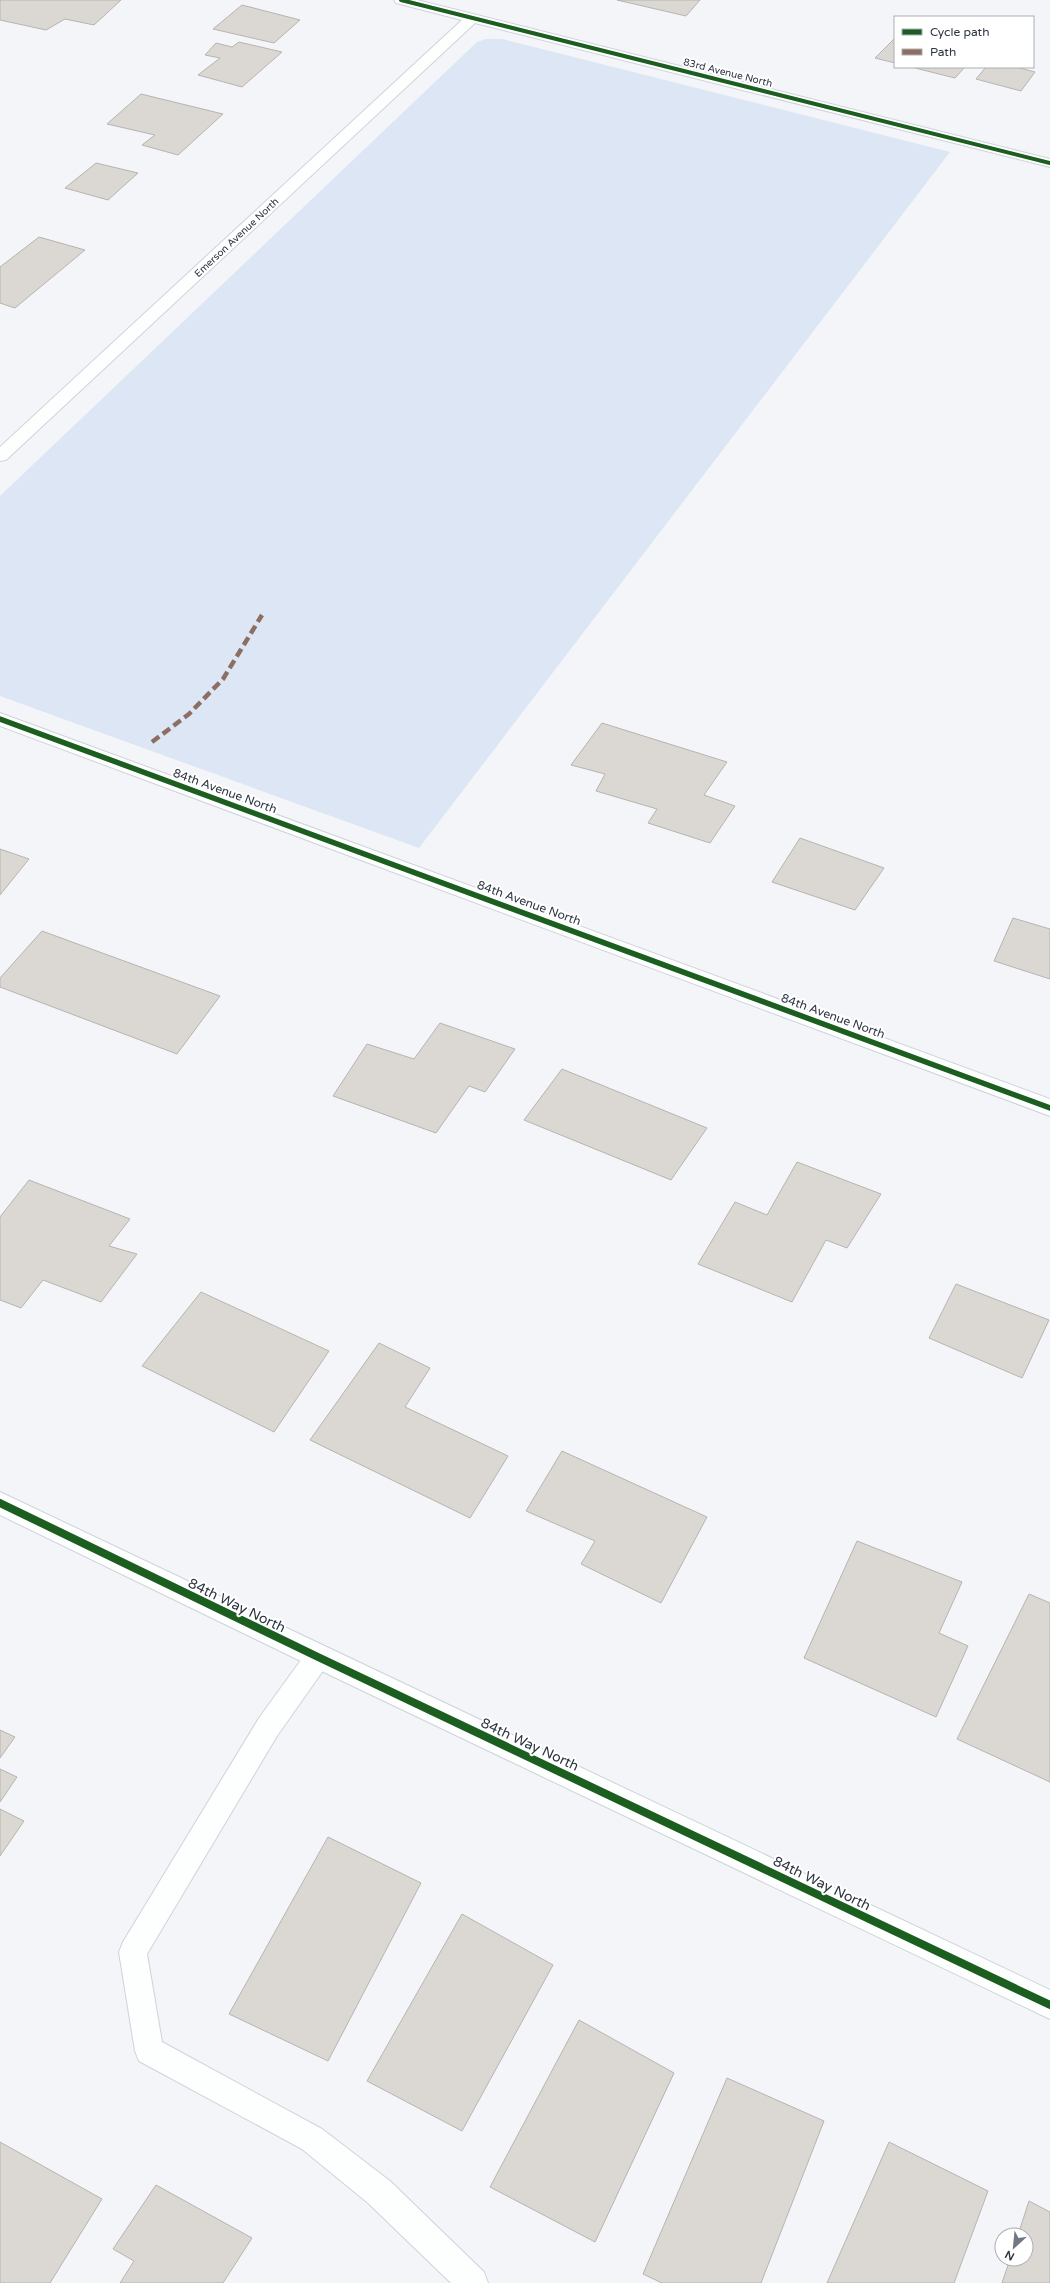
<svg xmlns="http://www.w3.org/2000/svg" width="1050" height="2283" viewBox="0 0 1050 2283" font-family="'Varela Round',sans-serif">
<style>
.green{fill:#dce6f4}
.building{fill:#dbd8d4;stroke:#b7b4b0}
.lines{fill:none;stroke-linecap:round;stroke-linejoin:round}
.service-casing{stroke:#cfd3da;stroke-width:2}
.minor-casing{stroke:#cfd3da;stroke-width:2}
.service{fill:#fdfefe;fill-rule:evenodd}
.minor{fill:#fdfefe;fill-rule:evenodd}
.quiet{stroke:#8d6e63;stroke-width:4.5;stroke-dasharray:9 4.5;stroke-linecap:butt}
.cycleway-far2-casing{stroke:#fff;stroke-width:6}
.cycleway-far1-casing{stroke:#fff;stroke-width:8}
.cycleway-casing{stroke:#fff;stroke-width:10}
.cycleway-far2{stroke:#1b5e20;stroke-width:4}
.cycleway-far1{stroke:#1b5e20;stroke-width:5.5}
.cycleway{stroke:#1b5e20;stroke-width:8}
.labels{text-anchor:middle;stroke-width:4;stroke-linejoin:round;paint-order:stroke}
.far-street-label{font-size:10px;fill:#2d3541;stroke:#fff}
.street-label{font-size:12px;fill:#2d3541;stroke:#fff}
.near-street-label{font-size:14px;fill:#2d3541;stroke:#fff}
</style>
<rect width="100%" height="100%" fill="#f3f5f8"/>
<!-- green -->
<path class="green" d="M486,39H502L950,152L419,848L0,696V496L477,42Z"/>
<!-- building -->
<path class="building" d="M0,0H121L94,25L65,19L46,30L0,20Z
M617,0H700L686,16Z
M242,5L300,20L274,43L213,29Z
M895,38V63L875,58Z
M239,42L282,52L242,87L198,75L220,58L205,55L216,43L232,47Z
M911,67H965L955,78Z
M986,67H1016L1035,72L1021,91L976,79Z
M141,94L223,114L178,155L142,145L155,135L107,124Z
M96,163L138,173L108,200L65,188Z
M39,237L85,250L15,308L0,303V267Z
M602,723L727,762L704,795L735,806L710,843L648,823L657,809L596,791L605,774L571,765Z
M800,838L884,868L855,910L772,882Z
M0,849L29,859L0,895Z
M1013,918L1050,929V979L994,961Z
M42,931L220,996L177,1054L0,987V978Z
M440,1023L515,1049L485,1092L469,1086L436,1133L333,1096L367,1044L414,1059Z
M562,1069L707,1128L671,1180L524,1120Z
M797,1162L881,1194L847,1248L826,1240L792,1302L698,1264L735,1202L767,1215Z
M29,1180L130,1219L109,1246L137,1254L101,1302L43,1280L21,1308L0,1300V1217Z
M956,1284L1049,1320L1022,1378L929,1338Z
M201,1292L329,1351L274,1432L142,1366Z
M379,1343L430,1368L405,1407L508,1456L470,1518L310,1440Z
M562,1451L707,1517L661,1603L581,1564L595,1541L526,1511Z
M857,1541L962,1582L939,1633L968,1646L936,1717L804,1658Z
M1029,1594L1050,1603V1782L957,1739Z
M0,1730L15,1737L0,1758Z
M0,1769L17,1777L0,1802Z
M0,1809L24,1821L0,1856Z
M328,1837L421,1883L328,2061L229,2014Z
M462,1914L553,1965L462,2131L367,2081Z
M579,2020L674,2073L595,2242L490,2187Z
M727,2078L824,2121L761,2283H662L643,2274Z
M0,2142L102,2199L50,2283H0Z
M889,2142L988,2191L954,2283H827Z
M156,2185L252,2238L223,2283H120L134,2261L113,2249Z
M1029,2201L1050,2212V2283H1002L1010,2259H1026V2235H1018Z"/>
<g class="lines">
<defs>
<path id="service" d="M318,1645L327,1649L331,1657L327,1665L277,1736L147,1954L162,2042L322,2129L390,2181L484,2272L488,2283H451L368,2203L302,2149L139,2061L135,2051L119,1952L123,1942L259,1718L309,1649Z"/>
<path id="minor" d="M394,0H417L1050,159V167L475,23L6,460L0,461V447L462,20L396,3Z
M0,713L1050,1099V1116L0,726Z
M0,1492L1050,1990V2019L309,1665L0,1515Z"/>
</defs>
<!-- service casing -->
<use href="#service" class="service-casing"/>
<!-- minor casing -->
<use href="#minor" class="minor-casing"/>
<!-- service -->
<use href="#service" class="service"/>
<!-- minor -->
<use href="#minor" class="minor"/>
<!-- quiet -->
<path class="quiet" d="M152,742L189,714L223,679L262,615"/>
<defs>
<path id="cycleway-far2" d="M401,0L1050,163"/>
<path id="cycleway-far1" d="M0,719L1050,1108"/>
<path id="cycleway" d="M0,1503L318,1657L1050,2005"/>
</defs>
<!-- cycleway-far2 casing -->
<use href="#cycleway-far2" class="cycleway-far2-casing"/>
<!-- cycleway-far1 casing -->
<use href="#cycleway-far1" class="cycleway-far1-casing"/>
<!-- cycleway casing -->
<use href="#cycleway" class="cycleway-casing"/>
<!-- cycleway-far2 -->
<use href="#cycleway-far2" class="cycleway-far2"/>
<!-- cycleway-far1 -->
<use href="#cycleway-far1" class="cycleway-far1"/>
<!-- cycleway -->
<use href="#cycleway" class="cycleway"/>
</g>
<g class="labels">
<!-- far-street labels -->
<g class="far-street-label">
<text transform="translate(728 72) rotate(14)" y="4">83rd Avenue North</text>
<text transform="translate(236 237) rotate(-43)" y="4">Emerson Avenue North</text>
</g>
<!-- street labels -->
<g class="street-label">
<text transform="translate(225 791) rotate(20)" y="4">84th Avenue North</text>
<text transform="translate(529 903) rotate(20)" y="4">84th Avenue North</text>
<text transform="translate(833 1016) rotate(20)" y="4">84th Avenue North</text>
</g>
<!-- near-street labels -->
<g class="near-street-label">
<text transform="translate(237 1605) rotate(26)" y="5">84th Way North</text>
<text transform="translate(530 1744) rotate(25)" y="5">84th Way North</text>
<text transform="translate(822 1883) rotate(26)" y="5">84th Way North</text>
</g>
</g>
<!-- legend -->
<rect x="894" y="16" width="140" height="52" fill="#ffffff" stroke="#abaeb3"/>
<rect x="902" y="29" width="20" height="6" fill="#1b5e20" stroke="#abaeb3"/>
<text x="930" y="36" font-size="12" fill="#2d3541">Cycle path</text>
<rect x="902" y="49" width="20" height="6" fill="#8d6e63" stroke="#abaeb3"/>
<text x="930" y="56" font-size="12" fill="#2d3541">Path</text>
<!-- north arrow -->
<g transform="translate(1014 2247) rotate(207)"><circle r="19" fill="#ffffff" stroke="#abaeb3"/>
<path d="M0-3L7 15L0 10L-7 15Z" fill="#727881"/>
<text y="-6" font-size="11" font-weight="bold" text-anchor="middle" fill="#2d3541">N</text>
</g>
</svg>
